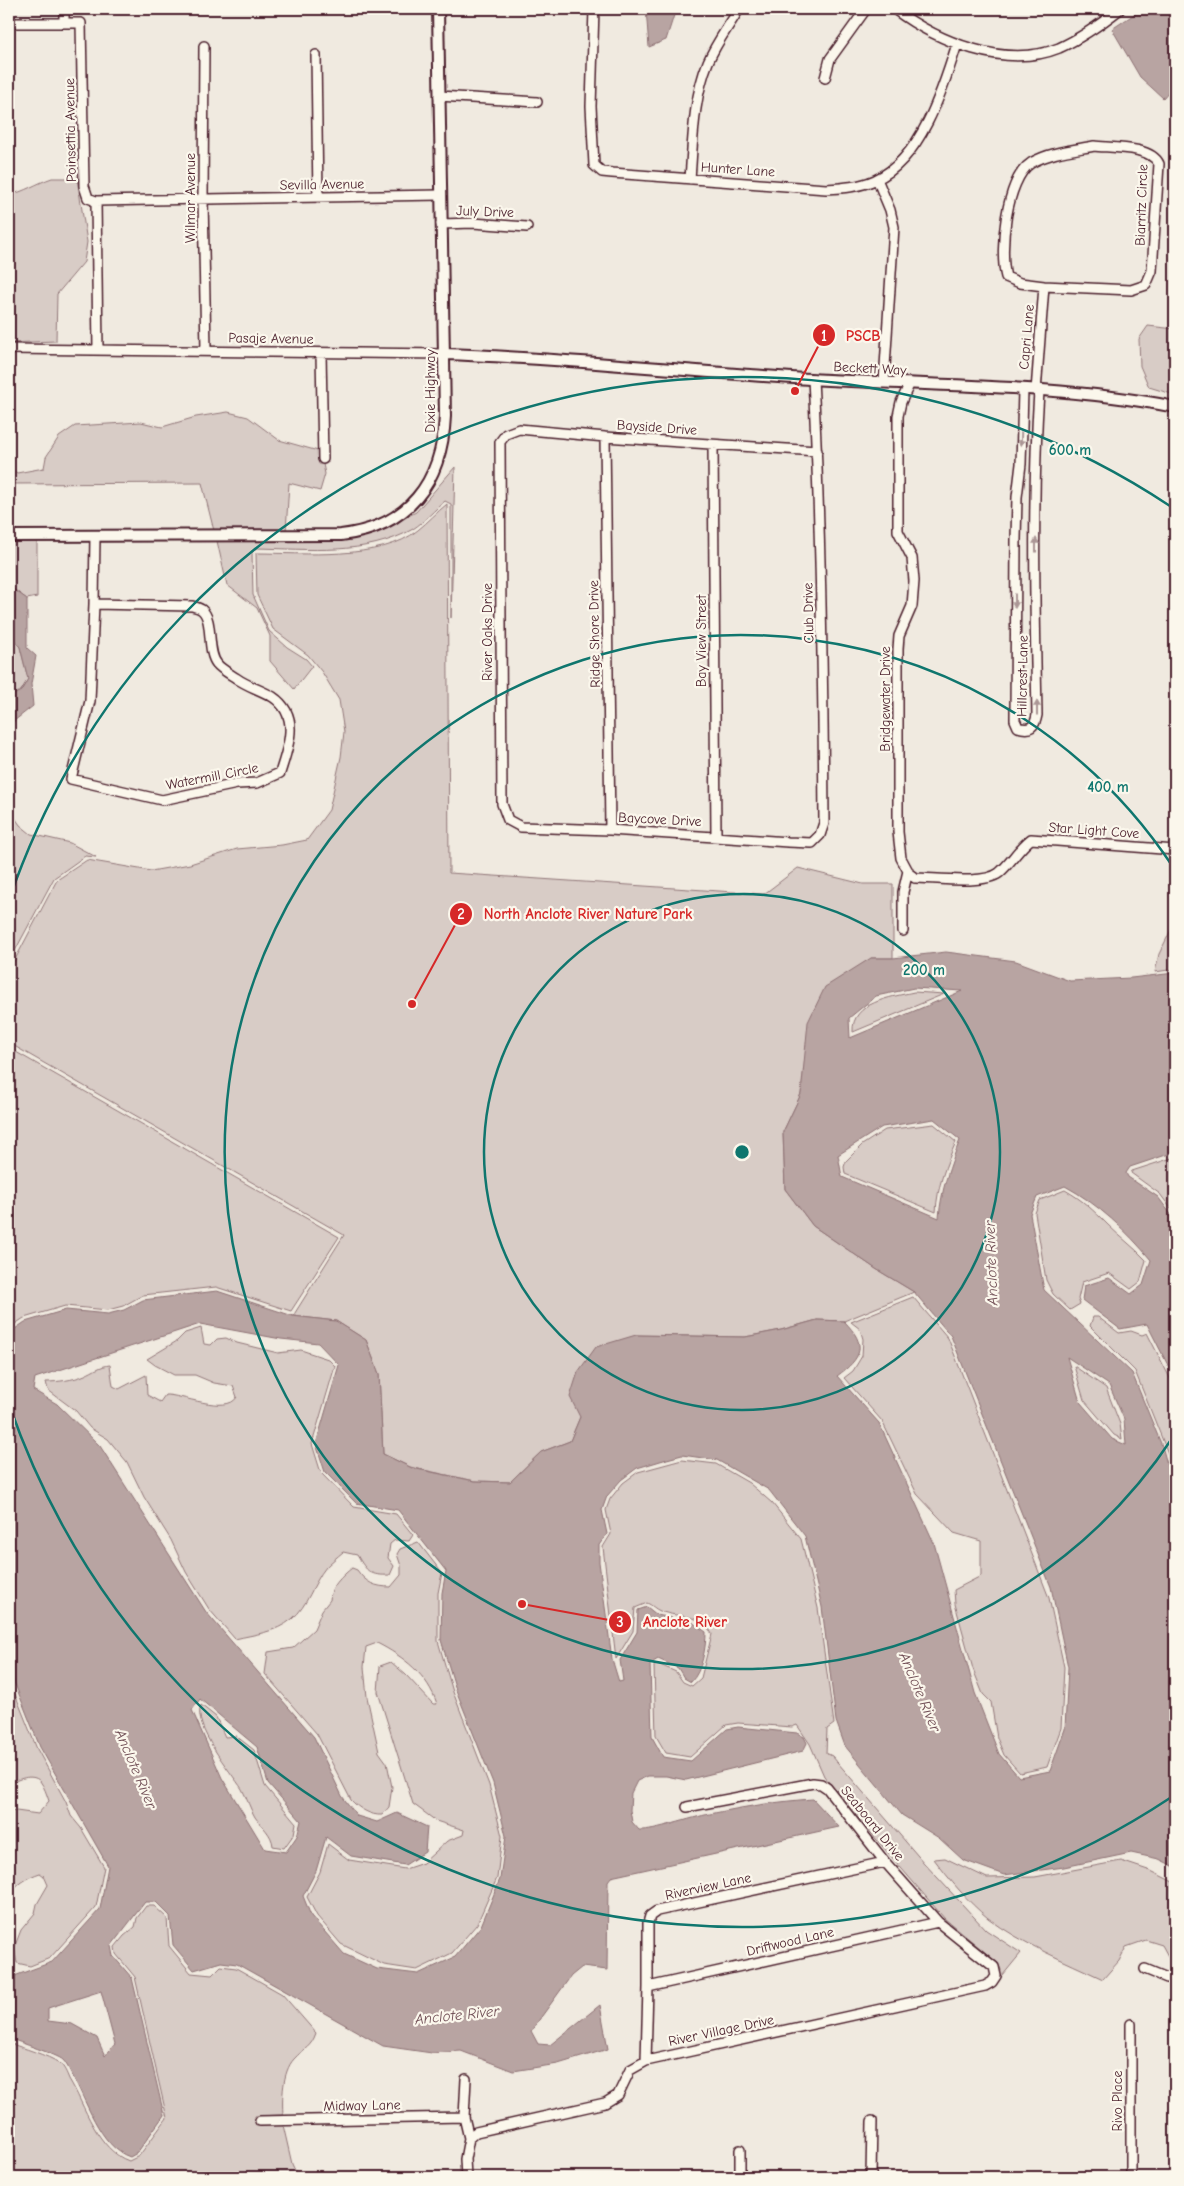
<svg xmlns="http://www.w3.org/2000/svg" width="1184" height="2186" viewBox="0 0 1184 2186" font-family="'Comic Neue',sans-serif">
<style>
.green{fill:#d8ccc6;stroke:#917678}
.water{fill:#b8a4a2;stroke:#8c6f72;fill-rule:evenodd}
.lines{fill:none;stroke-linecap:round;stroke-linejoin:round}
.minor-casing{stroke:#4a1f2b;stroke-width:12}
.tertiary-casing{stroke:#4a1f2b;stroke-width:14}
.minor{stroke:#fbf7ec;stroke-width:9}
.tertiary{stroke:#fbf7ec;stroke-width:10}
.oneway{fill:#ab9695}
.ring{fill:none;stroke:#0f766e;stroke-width:2.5}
.labels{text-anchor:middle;stroke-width:4.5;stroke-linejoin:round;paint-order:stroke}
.street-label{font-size:14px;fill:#4a1f2b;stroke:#fbf7ec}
.water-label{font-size:15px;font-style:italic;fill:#704e55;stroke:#fbf7ec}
.centre{fill:#0f766e;stroke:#fbf7ec;stroke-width:2.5}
.ring-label{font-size:15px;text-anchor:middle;font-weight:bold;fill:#0f766e;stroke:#fbf7ec;stroke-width:4.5;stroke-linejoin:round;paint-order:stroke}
.leader{fill:none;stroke:#d62828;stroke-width:2}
.callout-dot{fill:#d62828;stroke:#fbf7ec;stroke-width:2}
.mark-label{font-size:15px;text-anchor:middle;font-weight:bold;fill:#fff}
.callout-label{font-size:15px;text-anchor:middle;font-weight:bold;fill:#d62828;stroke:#fbf7ec;stroke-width:4.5;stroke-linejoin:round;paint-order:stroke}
</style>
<rect width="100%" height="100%" fill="#f0eae0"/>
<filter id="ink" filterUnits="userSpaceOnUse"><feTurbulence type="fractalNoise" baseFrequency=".02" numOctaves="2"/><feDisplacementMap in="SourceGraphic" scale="10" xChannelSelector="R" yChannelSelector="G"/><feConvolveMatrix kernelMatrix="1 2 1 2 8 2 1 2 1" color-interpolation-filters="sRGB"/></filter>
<g filter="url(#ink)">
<!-- green -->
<path class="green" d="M52,178H77L87,242L84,262L57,294L56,341L9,343V195C24,192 37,183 52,178Z
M1148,326L1175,329V395L1149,387L1140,366L1139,339Z
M228,412L248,417L279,440L318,451L319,464H323L325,474L320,491L289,483L286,531H214L202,483L9,484V467L17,473L44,468L46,457L59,437L75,426L141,422L162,427L196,417Z
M455,467L451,618V504L445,501C435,509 424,522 413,529C366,556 309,549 256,548L252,553L253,595L269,631L287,647L306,659L312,666L294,689L270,661V636L257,608L227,585L217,541H324L371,535L416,512Z
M447,504L449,873L764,894L798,868L863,884H893V958H871L804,1069L801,1094L783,1132L785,1189L813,1226L876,1269L914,1292L844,1321L817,1320L781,1330L745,1337L636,1335L580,1417L570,1441L541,1452L510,1482L475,1481L410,1467L383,1454L379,1374L366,1340L336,1321L293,1316L344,1235L9,1043V971L57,880L87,860L151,871L190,864L237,849L282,845L307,840L329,810L341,757L344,732L339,700L322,672L308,655L273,629L257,595L256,553C302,553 381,561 418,530C428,522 437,512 447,504Z
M9,541H37V597L27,599L9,586Z
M9,634L20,647L28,679L21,691L9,697Z
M9,809L20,825L31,834L70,843L96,857L85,856L54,878L9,962Z
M1175,922V969L1155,972L1159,954Z
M914,992L944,994L853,1032C851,1002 892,997 914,992Z
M9,1048L339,1237L291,1311L216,1287L143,1295L123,1306L108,1310L65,1306L24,1318L9,1328Z
M934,1124L956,1142C946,1164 937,1187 936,1212L845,1174L844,1167L846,1161L862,1145L885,1130Z
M1175,1157V1214L1160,1194L1131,1173L1132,1171Z
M1065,1190C1084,1201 1093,1210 1108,1225C1120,1237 1134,1247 1146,1260L1140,1282L1131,1289L1109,1273L1082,1282L1078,1299L1080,1304L1070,1310L1053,1294L1046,1280L1035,1213L1040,1200Z
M913,1297L948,1338L1049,1598L1064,1667L1061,1728L1047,1767L1020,1773L1004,1755L997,1738L991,1702L983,1694L973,1669L955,1604L954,1590L981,1576V1541L954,1533L917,1494L882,1421L844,1378L853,1371L862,1356L863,1339L860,1329L851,1322Z
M1093,1317H1098L1119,1333L1131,1331L1142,1335L1147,1333L1174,1386L1175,1471L1135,1371L1090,1326Z
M201,1328L204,1344L211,1345L217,1339L226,1338L237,1343L278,1353L301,1350L328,1359L335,1366L312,1444L321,1473L354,1507L396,1514L413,1535L409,1541L395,1540L390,1544L388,1558L394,1566L390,1575C370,1576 367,1572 357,1555L343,1552C337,1557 331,1562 326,1567C313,1583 308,1606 292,1619C275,1633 255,1634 235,1639L209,1609L186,1572L171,1540L144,1497L127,1462L108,1439L90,1428L76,1411L48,1390L46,1382C57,1382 74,1380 85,1375C94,1371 100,1366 110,1365L113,1386L119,1389L146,1375L147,1395L160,1402L165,1395C180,1394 227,1415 237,1397L233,1386L214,1383L195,1375H174L155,1365L147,1359L177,1341L185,1333Z
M1074,1366L1106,1388L1120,1424L1122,1439L1114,1435L1084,1400Z
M682,1460L716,1464L749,1483L772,1503L801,1539L818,1608L834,1724L827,1729L826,1753L832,1756L924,1863L986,1930L1021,1953L998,1981L1001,1970L998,1963L945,1919L852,1811L824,1776L810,1744L797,1725L792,1727L738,1723L726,1725L690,1757L666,1753L656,1736L654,1666L658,1664L676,1672L683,1682L692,1686L701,1678L712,1634C700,1612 681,1619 660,1611C655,1609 652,1605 647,1603L635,1608L633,1631L616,1659L603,1547L611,1534L606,1510L610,1499L623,1483L638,1472Z
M418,1542L442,1573L438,1593V1641L453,1692L489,1785L502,1836L497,1878L477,1924L452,1953L417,1970L384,1965L341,1944L317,1916L307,1897L320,1872L328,1844L349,1860L405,1869L423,1863L447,1841L463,1835L464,1830L436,1821L413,1804L378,1692L380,1666L391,1662L406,1675L433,1704H437C428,1675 404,1657 377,1643L366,1647L364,1667L367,1697L379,1752L387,1763L392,1787L389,1807L382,1815C371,1816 358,1808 351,1800L317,1734L265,1674L268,1652L293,1648L314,1629L322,1610L330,1600C330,1587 342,1576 352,1568L357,1570C366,1583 375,1587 391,1587L401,1575V1566L397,1554L400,1549Z
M9,1679L37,1749L66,1802L71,1816L81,1828L104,1867L96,1907L50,1958L30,1966L17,1963L14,1948L21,1930L35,1913L37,1904L48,1885L44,1876L40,1873C28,1877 14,1884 9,1897V1810L38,1814L49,1801C47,1795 44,1786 40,1781C32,1773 17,1779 9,1785Z
M201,1705L216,1717L225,1737L236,1736L254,1750L265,1786L296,1823L294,1834L284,1848L273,1846C272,1834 262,1827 255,1817C250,1809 247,1798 242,1789C231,1772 192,1727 201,1705Z
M945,1858L987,1878L1035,1877L1121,1861L1151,1871L1175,1883V1969L1162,1945L1146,1940L1126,1947L1119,1961L1103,1979C1065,1961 1022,1944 988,1918C968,1902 949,1879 934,1859Z
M146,1906H154L167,1918L169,1946L191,1973L212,1975L221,1966L236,1968L282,1994L316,2033C311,2048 304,2048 294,2059C282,2072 282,2099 283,2115L255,2116L256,2126L283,2125L292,2164L298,2177H9V2043C22,2048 48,2055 59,2063C64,2066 67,2074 69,2079C85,2105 97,2150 129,2161L139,2156L167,2118L135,1977L116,1954L115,1947L124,1936L135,1927L137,1918Z"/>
<!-- water -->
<path class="water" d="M646,9H676L666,40L649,47Z
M1142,9H1175V84L1163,98L1140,77L1112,29Z
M9,586L27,599V648L36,656L31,684L33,706L14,721L9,732V697L21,691L28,679L20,647L9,634Z
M946,952L1016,961L1070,981L1131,978L1175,973V1152L1130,1167L1126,1173L1128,1177L1158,1197L1175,1220V1379L1147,1324L1120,1329L1082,1300L1084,1286L1109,1278L1131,1294L1143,1285L1151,1260C1127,1231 1098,1204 1065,1186L1037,1197L1030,1214L1044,1290L1132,1373L1162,1446L1175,1493V1867L1159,1859L1131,1853L1064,1867L1004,1875L963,1860L939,1838L902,1815L845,1746L836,1721L822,1607L805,1536L769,1490L717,1460L682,1455L667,1459L637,1468L621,1480L607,1496L602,1510L607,1534L599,1545V1562L612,1659L619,1682L623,1681L620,1660L637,1632L638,1610L647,1607L657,1615L692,1622L706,1632C706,1648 702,1671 691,1682L684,1678L678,1668L658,1659L650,1664L652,1737L663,1757L691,1761L727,1729L738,1727L797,1733L804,1737L807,1743L803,1751L686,1780L666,1776H648L637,1781L631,1793L630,1810L632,1822L639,1830C654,1831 692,1817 710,1814C743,1807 779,1801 813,1799L839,1827L611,1877L608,1881L607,1970L582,1967L571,1976L531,2031L538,2044L550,2045L600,2005L608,2049L558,2064L513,2071L461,2051L432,2053L383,2046L237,1964L221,1962L194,1970L173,1945L170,1916L156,1902H145L111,1946L113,1956L132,1978L164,2115L137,2153L130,2157C99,2147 86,2098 71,2073C69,2069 66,2063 63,2060C58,2055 18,2042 9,2038V1978L52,1962L100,1909L108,1866L40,1747L9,1669V1333L25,1322L66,1310L108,1314L124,1310L143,1300L217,1291L293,1316L336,1321L366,1340L379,1374L383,1454L412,1468L475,1481L510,1482L541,1452L570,1441L580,1417L570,1397L578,1372L596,1347L636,1335L745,1337L781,1330L817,1320L844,1321C868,1345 862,1358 837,1376L879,1423L934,1543L975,1693L999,1754L1019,1777L1050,1771L1065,1729L1068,1667L1051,1587L951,1336L914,1292L876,1269L813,1226L785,1189L783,1132L801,1094L808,1022L825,987L871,958H893ZM914,988L962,991L850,1038L849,1018L876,996ZM934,1119L960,1140C950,1166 941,1190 939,1218L842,1177L838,1155L882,1127ZM200,1324L281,1339L318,1343L339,1365L316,1444L325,1472L356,1503L398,1510L446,1571L442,1593L441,1640L456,1690L493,1783L506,1836L500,1879L481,1926L455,1957L418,1974L377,1969L344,1954L311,1916L303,1896L316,1871L326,1837L351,1856L405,1865L425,1852L427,1827L397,1813L377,1822L357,1816L342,1796L314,1737L206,1612L100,1446L57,1404L33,1390L35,1378ZM1067,1357L1109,1385L1124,1419L1126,1445L1112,1439L1080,1402ZM200,1699L257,1747L268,1783L301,1821L297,1836L286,1852L265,1849L222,1778L192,1710ZM101,1991L115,2044L105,2056L97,2038L72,2024L48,2021V2008Z"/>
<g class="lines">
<defs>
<path id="minor" d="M594,9L591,106L594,165L602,172L612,173L826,189C843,188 859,187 875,180C921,160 943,89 957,44
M894,9C937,41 1005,70 1059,48C1081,38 1101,24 1120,9
M64,22V9
M9,23H81L84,186L88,198L96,201L98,350
M204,46L203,199L206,350
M316,55L318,198
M825,78L830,59L866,9
M439,96L537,102
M1094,146C1112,148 1151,146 1159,164L1152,271L1146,285L1131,290L1044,286L1020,283L1006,277C999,251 1006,179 1031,163C1050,152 1073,150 1094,146Z
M690,179C693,140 693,99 708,62C716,43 729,26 739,9
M877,179L890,210L894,227L884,382
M96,201L441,195
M441,224L473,223L527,227
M9,349L444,354
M321,353L323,459
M813,379C821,527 823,675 824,823L820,835L812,843L788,842L610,830L521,827L508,820L502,804L500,442L506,434L519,429L605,437L817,451
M1023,390L1021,464L1017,497L1016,539L1015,720L1018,727C1030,731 1035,727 1037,715C1035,608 1032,499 1039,391
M1036,391L1044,286
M605,437L610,830
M713,445L716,836
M94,604L192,606C195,607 200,608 202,610C214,620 206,651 217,664C221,669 230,674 236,678C247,686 261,690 273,697C301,716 288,747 280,773L257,783L237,784L162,800L71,779L90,701Z
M94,604L95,536
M908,873L915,878C935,878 983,885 999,873C1011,863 1018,849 1031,839L1175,850
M903,931V892L908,871L901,858L898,832V649L899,636L912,606L914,581L912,558L898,531V416L901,402L910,383
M1145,1969L1167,1978L1175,1977
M648,1987L938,1922
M1131,2024V2177
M646,2061L648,1987V1923L650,1916L657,1911L885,1862
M466,2079L464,2117L469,2138L465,2159L466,2177
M260,2121L464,2117
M469,2138L476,2132L605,2103L618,2095L630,2070L646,2061L985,1986L992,1982L996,1976L994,1967L938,1922L885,1862L827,1788L821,1784L813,1783L687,1807
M740,2177V2150
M871,2177L872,2121"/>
<path id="tertiary" d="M444,354C566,358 688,372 810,379C931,386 1056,384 1175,407
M9,536L341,535C408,527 442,483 445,416L438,9"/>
</defs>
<!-- minor casing -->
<use href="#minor" class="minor-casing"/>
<!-- tertiary casing -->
<use href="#tertiary" class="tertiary-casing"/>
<!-- minor -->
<use href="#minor" class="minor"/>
<!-- tertiary -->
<use href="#tertiary" class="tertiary"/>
</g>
<!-- one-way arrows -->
<defs><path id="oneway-solid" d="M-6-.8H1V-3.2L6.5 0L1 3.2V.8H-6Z" transform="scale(1.25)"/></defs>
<g class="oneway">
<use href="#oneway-solid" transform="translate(1021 439) rotate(92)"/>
<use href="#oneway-solid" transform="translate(1036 545) rotate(-90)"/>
<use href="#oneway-solid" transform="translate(1015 601) rotate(90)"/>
<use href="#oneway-solid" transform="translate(1037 708) rotate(-90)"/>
</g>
</g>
<!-- distance rings -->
<g class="ring">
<circle cx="742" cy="1152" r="258"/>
<path d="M1173 1437A517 517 0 1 1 1173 867"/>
<path d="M1170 1798A775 775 0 0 1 9 1404M9 900A775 775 0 0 1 1170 506"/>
</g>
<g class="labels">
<!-- street labels -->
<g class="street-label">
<text transform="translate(70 130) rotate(-91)" y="5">Poinsettia Avenue</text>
<text transform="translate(738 169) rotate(4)" y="5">Hunter Lane</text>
<text transform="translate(322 184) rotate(-1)" y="5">Sevilla Avenue</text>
<text transform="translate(190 198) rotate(-90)" y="5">Wilmar Avenue</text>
<text transform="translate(1141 205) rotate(-88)" y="5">Biarritz Circle</text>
<text transform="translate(485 211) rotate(2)" y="5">July Drive</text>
<text transform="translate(1026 337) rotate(-85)" y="5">Capri Lane</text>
<text transform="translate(271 338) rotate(1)" y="5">Pasaje Avenue</text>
<text transform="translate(870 368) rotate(3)" y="5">Beckett Way</text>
<text transform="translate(430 391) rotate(-90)" y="5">Dixie Highway</text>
<text transform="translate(657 427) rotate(4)" y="5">Bayside Drive</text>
<text transform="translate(808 613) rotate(-91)" y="5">Club Drive</text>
<text transform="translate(487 632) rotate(-90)" y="5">River Oaks Drive</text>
<text transform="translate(594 634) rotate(-91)" y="5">Ridge Shore Drive</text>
<text transform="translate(701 641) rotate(-90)" y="5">Bay View Street</text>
<text transform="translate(1022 676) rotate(-89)" y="5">Hillcrest Lane</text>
<text transform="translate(885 699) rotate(-90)" y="5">Bridgewater Drive</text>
<text transform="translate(212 776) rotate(-11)" y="5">Watermill Circle</text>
<text transform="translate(660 819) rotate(3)" y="5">Baycove Drive</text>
<text transform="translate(1094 830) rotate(4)" y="5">Star Light Cove</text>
<text transform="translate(873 1823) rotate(51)" y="5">Seaboard Drive</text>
<text transform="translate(708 1886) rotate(-12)" y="5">Riverview Lane</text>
<text transform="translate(790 1941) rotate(-13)" y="5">Driftwood Lane</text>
<text transform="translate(721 2030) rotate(-12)" y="5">River Village Drive</text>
<text transform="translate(1117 2101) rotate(-90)" y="5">Rivo Place</text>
<text transform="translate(362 2105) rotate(-1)" y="5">Midway Lane</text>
</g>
<!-- water labels -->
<g class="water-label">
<text transform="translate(991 1263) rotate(-92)" y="5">Anclote River</text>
<text transform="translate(920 1692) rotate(67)" y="5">Anclote River</text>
<text transform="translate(136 1769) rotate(67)" y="5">Anclote River</text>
<text transform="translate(457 2015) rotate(-6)" y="5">Anclote River</text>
</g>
</g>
<circle cx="742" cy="1152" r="8" class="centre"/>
<g class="ring-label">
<text x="1070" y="455">600 m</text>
<text x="1108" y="792">400 m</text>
<text x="924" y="975">200 m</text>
</g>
<!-- callouts -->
<path class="leader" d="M795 391L824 335M412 1004L461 914M522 1604L620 1622"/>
<g class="callout-dot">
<circle cx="795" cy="391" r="5"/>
<circle cx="412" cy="1004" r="5"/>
<circle cx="522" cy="1604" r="5"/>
<circle cx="824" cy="335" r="12"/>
<circle cx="461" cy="914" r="12"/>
<circle cx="620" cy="1622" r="12"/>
</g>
<g class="mark-label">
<text x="824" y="341">1</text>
<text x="461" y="919">2</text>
<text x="620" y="1627">3</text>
</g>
<g class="callout-label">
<text x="863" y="341">PSCB</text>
<text x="588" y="919">North Anclote River Nature Park</text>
<text x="685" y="1627">Anclote River</text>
</g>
<!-- margin -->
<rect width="1184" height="2186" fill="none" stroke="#fbf7ec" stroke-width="30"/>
<rect x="15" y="15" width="1154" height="2156" fill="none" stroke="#4a1f2b" stroke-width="2" filter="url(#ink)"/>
</svg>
